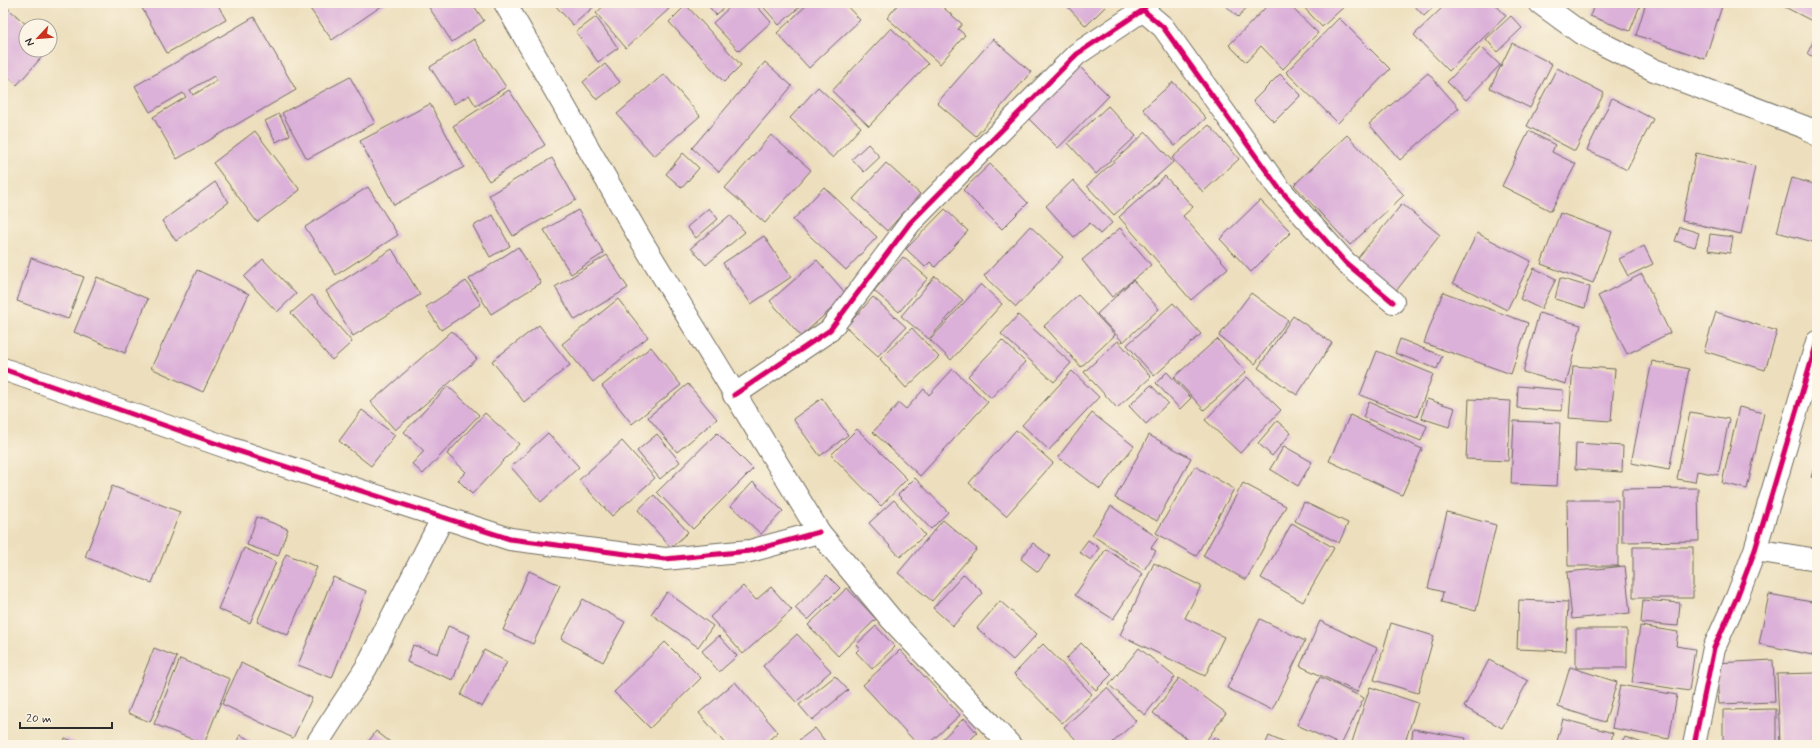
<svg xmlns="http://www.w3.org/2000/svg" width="1820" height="748" viewBox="0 0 1820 748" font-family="Mynerve,sans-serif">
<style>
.building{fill:#dbb0d9;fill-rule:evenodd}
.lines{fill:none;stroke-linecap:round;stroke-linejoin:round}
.minor-casing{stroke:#6f6a5e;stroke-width:24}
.major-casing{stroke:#6f6a5e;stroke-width:24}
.minor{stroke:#fff;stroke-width:22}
.major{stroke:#fff;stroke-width:22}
.cycleway-casing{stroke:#fcf5e5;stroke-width:8}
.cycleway{stroke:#d6006c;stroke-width:5}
</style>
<rect width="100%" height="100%" fill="#fcf5e5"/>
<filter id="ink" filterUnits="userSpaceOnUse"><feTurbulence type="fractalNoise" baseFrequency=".025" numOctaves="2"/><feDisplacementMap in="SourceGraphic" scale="8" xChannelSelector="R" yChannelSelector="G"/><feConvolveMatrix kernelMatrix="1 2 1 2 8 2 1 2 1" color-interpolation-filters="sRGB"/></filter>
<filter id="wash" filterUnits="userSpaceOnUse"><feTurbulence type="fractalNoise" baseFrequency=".012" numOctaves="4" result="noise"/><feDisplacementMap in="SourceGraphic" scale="16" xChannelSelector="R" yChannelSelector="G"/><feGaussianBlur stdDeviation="0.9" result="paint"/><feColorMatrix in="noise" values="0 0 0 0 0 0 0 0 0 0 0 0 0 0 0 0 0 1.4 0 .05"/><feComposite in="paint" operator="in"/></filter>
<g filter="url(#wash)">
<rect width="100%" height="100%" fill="#eddfbd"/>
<g id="blocks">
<!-- building -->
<path class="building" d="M151,3H217L226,20L167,53L142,8Z
M306,3H386L332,40Z
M426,3H472L484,21L452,42Z
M553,3H598L573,25Z
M607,3H663L669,9L626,48L596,13Z
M706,3H729L716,15Z
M734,3H754L771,22L739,51L713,23Z
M760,3H804L779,25Z
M809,3H844L860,20L809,68L777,33Z
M899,3H938L962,24L958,29L965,35L940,64L887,18Z
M1064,3H1109L1086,26Z
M1223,3H1251L1238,17Z
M1270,3H1287L1318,33L1283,69L1261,46L1246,62L1229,45Z
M1300,3H1348L1322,27Z
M1412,3H1438L1424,16Z
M1447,3H1494L1506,16L1449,71L1414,35Z
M1595,3H1641L1630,31L1590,16Z
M1646,3H1723L1705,59L1636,35Z
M1777,3H1817V16L1814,22Z
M3,4L28,26H26V50H48L17,85L3,72Z
M686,5L741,65L724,82L669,22Z
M1511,16L1522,28L1497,52L1486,39Z
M254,17L296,90L177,159L153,117L186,97L183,93L150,112L135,86ZM214,76L217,81L193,95L190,90Z
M596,17L618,48L598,62L576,32Z
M1339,18L1390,69L1338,123L1286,72Z
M891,28L928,64L869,126L832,91Z
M1817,34V58L1807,54Z
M474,39L506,87L476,106L469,95L454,104L430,67Z
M993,39L1031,72L976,136L937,103Z
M1512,43L1552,64L1530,108L1490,88Z
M1481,47L1500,65L1466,100L1447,82Z
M765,62L792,86L719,172L692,148Z
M605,64L620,82L597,100L583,82Z
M1078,65L1109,96L1058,148L1027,117Z
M1557,68L1604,93L1575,151L1527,126Z
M1428,73L1459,108L1400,160L1369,124Z
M664,74L700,116L654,156L617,114Z
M1280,74L1301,95L1274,122L1253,101Z
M350,77L375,123L307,159L282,113Z
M1173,82L1206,118L1175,146L1143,109Z
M818,87L861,127L833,158L790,118Z
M509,90L545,145L489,181L453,126Z
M1612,98L1653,119L1627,170L1587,150Z
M430,104L464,167L394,205L360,141Z
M1108,106L1136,136L1096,174L1068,143Z
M279,114L290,135L276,142L265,121Z
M1209,125L1239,159L1203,192L1172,158Z
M255,131L300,190L257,222L213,163Z
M1529,131L1555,145L1552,152L1576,164L1551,211L1502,186Z
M1146,132L1173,162L1114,215L1087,186Z
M771,135L811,170L765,223L725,188Z
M1347,135L1404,195L1350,245L1294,185Z
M868,144L880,157L864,172L852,159Z
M683,153L699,168L682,188L666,174Z
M1696,153L1755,166L1741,234L1682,221Z
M552,158L576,200L513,236L489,195Z
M886,163L920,194L887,231L853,199Z
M990,164L1028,203L1002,229L963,190Z
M1165,176L1193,207L1183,216L1228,268L1191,300L1119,217Z
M1792,178L1817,185V243L1777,232Z
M1073,180L1112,223L1100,234L1090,223L1074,237L1046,206Z
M215,182L229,202L176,241L162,221Z
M368,187L398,235L336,275L305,227Z
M824,187L877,237L846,270L793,220Z
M1260,200L1291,232L1251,272L1220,239Z
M1402,204L1440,235L1396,291L1357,259Z
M709,208L718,219L696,238L687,227Z
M945,209L968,231L935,267L930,262L925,267L906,249Z
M578,210L604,253L571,274L544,230Z
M1560,213L1612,232L1593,283L1541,264Z
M493,215L510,246L490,257L473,226Z
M730,215L745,232L706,265L691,248Z
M1030,226L1063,257L1016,307L984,276Z
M1680,227L1699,233L1695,247L1675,241Z
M1120,228L1151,265L1112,297L1082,260Z
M1477,233L1531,261L1507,310L1453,283Z
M1710,234L1733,237L1730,253L1708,250Z
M764,236L791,277L751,304L723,263Z
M1644,246L1653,264L1628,276L1619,259Z
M518,247L541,283L491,314L469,279Z
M392,249L420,295L353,336L326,291Z
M607,255L628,288L575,320L555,287Z
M903,257L928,278L899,312L874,291Z
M31,258L84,277L68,319L17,301Z
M263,259L296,294L277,312L244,277Z
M817,260L847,295L801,336L770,301Z
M1534,268L1556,279L1541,309L1520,299Z
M197,270L249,294L203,392L151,368Z
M1642,274L1670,333L1627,354L1598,296Z
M935,276L963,300L929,339L901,316Z
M97,277L148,299L125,353L74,332Z
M1560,278L1590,287L1585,308L1555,299Z
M1133,280L1159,309L1123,342L1097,314Z
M466,281L481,304L441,330L426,307Z
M981,284L1002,304L951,360L930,340Z
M1443,292L1528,323L1511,374L1424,343Z
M1251,293L1288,320L1255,364L1219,336Z
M312,295L352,342L332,360L291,313Z
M1078,295L1115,335L1081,367L1044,326Z
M873,297L906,327L878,356L846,327Z
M618,299L648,337L593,382L562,344Z
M1173,303L1201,334L1154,376L1127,345Z
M1716,312L1777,331L1765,370L1704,351Z
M1539,313L1581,325L1566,384L1523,372Z
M1018,315L1071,363L1054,382L1001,334Z
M1293,316L1332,343L1297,395L1258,368Z
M539,325L570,365L524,402L492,361Z
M912,328L939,357L906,388L880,359Z
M452,331L477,359L395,430L371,402Z
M1217,339L1246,372L1204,410L1174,377Z
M1400,339L1442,356L1437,369L1395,353Z
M1002,340L1025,362L991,398L968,376Z
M1118,341L1151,377L1117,408L1084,372Z
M651,347L681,385L632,424L602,386Z
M1377,351L1433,374L1417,417L1360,395Z
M1652,361L1689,369L1669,470L1631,463Z
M1573,366L1615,369L1611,421L1569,418Z
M953,369L988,402L920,476L873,432L899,403L906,409L924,389L929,395Z
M1072,371L1099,397L1049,450L1022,425Z
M1167,372L1191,398L1180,409L1156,383Z
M1247,377L1281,410L1240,453L1205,420Z
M688,384L717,419L677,452L648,417Z
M1151,385L1168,403L1146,424L1129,406Z
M448,386L479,415L423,474L412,464L424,451L404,432Z
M1518,386L1563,390L1562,411L1517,408Z
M822,398L848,435L820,456L793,419Z
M1427,399L1455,408L1449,427L1421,418Z
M1469,399L1511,401L1508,461L1466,459Z
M1369,402L1427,426L1421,441L1363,417Z
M1739,407L1764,413L1747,489L1722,483Z
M362,410L395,435L371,466L339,441Z
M1690,412L1729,419L1718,475L1697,471L1695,482L1677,479Z
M485,413L519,444L472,494L458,480L466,472L447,454Z
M1092,413L1134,446L1100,489L1058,457Z
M1350,415L1422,449L1402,495L1329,461Z
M1277,421L1291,433L1272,456L1258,443Z
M1514,421L1560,423L1557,486L1511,484Z
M857,429L907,479L881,506L831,455Z
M1016,430L1053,463L1006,516L969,483Z
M548,433L579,467L541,502L511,467Z
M717,433L753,469L693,529L657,492Z
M657,434L680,462L660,479L637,451Z
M1149,435L1191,458L1157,521L1115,498Z
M622,441L655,478L612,516L579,480Z
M1576,443L1623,446L1622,472L1575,469Z
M1284,446L1312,462L1298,486L1270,469Z
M1817,459V479L1811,477Z
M1195,466L1234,489L1196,556L1156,533Z
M915,478L948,512L931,529L898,495Z
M753,482L783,511L761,534L731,506Z
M1243,483L1286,506L1246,580L1203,556Z
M112,486L180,512L152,583L85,557Z
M1698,488L1699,541L1622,542V489Z
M654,495L688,532L671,548L638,510Z
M894,500L925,535L900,557L869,523Z
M1567,500H1618V566H1568Z
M1304,502L1348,523L1339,543L1295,521Z
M1111,506L1158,538L1151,548L1156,551L1144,570L1092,535Z
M1447,512L1496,525L1476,611L1441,602L1443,592L1428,588Z
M257,517L288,529L278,556L247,545Z
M943,520L977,549L932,601L898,573Z
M1292,523L1334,548L1303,602L1261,578Z
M1088,540L1099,548L1091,560L1079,552Z
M1033,543L1050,556L1038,572L1021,559Z
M1633,547H1693V598H1633Z
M244,548L276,562L250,623L218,609Z
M1106,549L1143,574L1113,619L1075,595Z
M286,554L317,567L288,635L257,622Z
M1154,563L1201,586L1185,618L1224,637L1205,676L1120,635Z
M1625,566L1630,613L1572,619L1567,572Z
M529,571L560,585L533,644L503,630Z
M964,574L983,593L953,626L933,608Z
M827,575L840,588L808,620L795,608Z
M333,577L366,591L332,678L298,665Z
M743,586L756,600L771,587L792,610L743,654L710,617Z
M847,588L876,619L838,656L808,625Z
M667,592L713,626L698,647L651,614Z
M1769,594L1817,603V656L1759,644Z
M583,599L625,622L603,662L561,639Z
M1519,600L1568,602L1566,651L1517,649Z
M1643,600L1680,603L1678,626L1641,623Z
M1000,601L1037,634L1013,660L977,628Z
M1260,619L1305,641L1272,710L1227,688Z
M1320,621L1377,648L1357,692L1300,666Z
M1391,623L1434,636L1418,693L1374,680Z
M448,626L470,635L453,680L407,662L413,645L438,654Z
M876,626L895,647L872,669L856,652L860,648L856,645Z
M1640,626L1678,632L1676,646L1695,649L1689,691L1632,682Z
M1576,629H1627V668H1576Z
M797,634L831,671L796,702L763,666Z
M719,636L737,656L719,672L702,651Z
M665,642L701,678L650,728L614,692Z
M1081,643L1112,674L1096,690L1066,659Z
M1043,644L1092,694L1062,723L1014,674Z
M154,648L177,657L150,722L128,713Z
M1139,648L1175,677L1145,715L1109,685Z
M484,650L507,662L482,707L461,695Z
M900,650L960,715L927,745H918L863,685Z
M180,659L230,679L204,744L154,724Z
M1489,660L1528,681L1502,728L1464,707Z
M1773,660L1775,702L1719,704L1716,663Z
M241,663L312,698L293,738L222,704Z
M1570,667L1617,682L1605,722L1558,707Z
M1817,673V745H1780L1777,674Z
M835,676L848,690L812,720L799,705Z
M1320,677L1364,698L1341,745L1297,725Z
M1179,678L1226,713L1203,745H1195L1153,713Z
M735,682L778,732L763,745H726L699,713Z
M1620,685L1677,695L1669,739L1612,728Z
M1370,687L1418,703L1404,745H1351Z
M1107,688L1136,721L1110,745H1081L1064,727Z
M1776,709V745H1723V710Z
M964,718L977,733L969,741L973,745H936Z
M1563,719L1613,733L1610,745H1556Z
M815,728L828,745H803L799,740Z
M1413,729L1466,738L1464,745H1411Z
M376,731L394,745H366Z
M240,735L261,745H235Z
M1269,736L1289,745H1265Z
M1214,737L1227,745H1209Z
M1625,737L1648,745H1622Z
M65,738L81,745H63Z"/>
</g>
</g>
<g filter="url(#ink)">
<use href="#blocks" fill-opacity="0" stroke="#6f6a5e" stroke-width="1"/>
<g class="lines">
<defs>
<path id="minor" d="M1540,3L1581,33L1654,70L1807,128L1817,135
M1143,10L1163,27L1278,187L1346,263L1393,302
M3,369L232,449L510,539L665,559L750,551L819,532
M734,395L830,330L910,223L1077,54L1143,10L1148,3
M1755,550L1817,560
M316,745L366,668L443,517
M1694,745L1714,648L1737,597L1755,550L1817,342"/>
<path id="major" d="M505,3L641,240L819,532L892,620L1010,745"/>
</defs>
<!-- minor casing -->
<use href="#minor" class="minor-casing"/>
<!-- major casing -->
<use href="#major" class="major-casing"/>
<!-- minor -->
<use href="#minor" class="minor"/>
<!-- major -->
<use href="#major" class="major"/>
<defs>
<path id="cycleway" d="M1143,10L1163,27L1278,187L1346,263L1393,302
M3,369L232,449L510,539L665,559L750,551L819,532
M734,395L830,330L910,223L1077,54L1143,10L1148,3
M1694,745L1714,648L1737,597L1755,550L1817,342"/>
</defs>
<!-- cycleway casing -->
<use href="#cycleway" class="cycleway-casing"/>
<!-- cycleway -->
<use href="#cycleway" class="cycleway"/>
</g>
</g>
<!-- margin -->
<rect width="1820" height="748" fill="none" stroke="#fcf5e5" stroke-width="16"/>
<!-- north arrow -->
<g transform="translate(38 38) rotate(244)"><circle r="19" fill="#fcf5e5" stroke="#a8a49b"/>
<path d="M0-3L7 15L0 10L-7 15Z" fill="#c8321e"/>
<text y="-6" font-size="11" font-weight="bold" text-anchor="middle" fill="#2b2b2b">N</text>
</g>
<!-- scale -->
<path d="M20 722v6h92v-6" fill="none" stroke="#2b2b2b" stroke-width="2"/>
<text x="26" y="722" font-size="12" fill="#2b2b2b" stroke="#fcf5e5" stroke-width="3" paint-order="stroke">20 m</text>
</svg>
